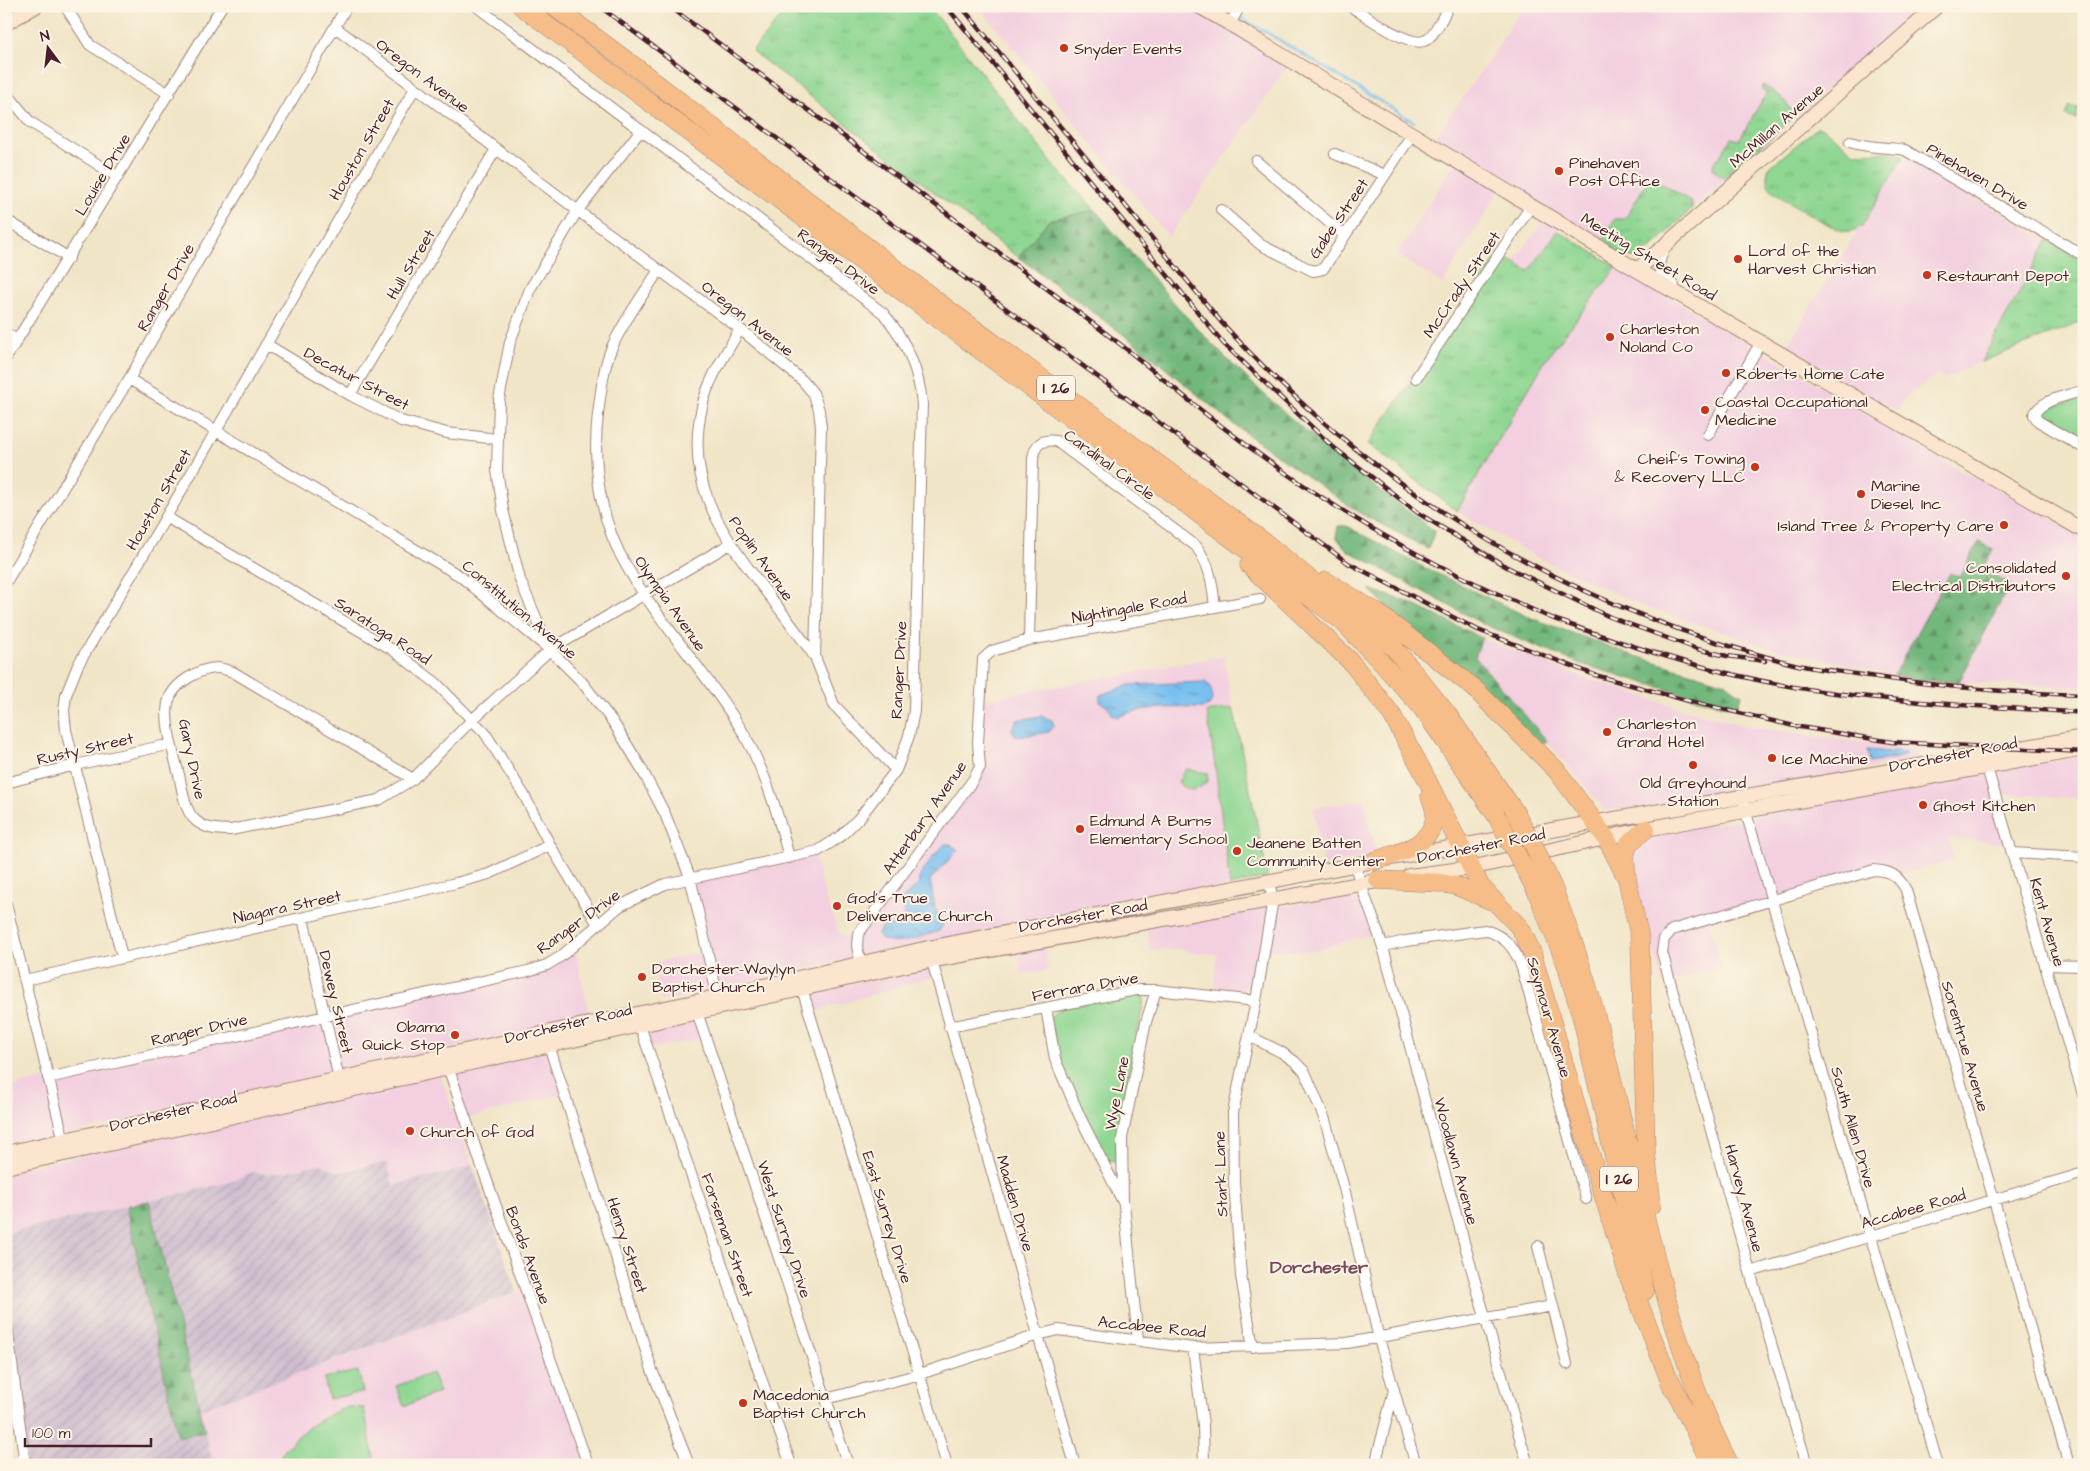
<svg xmlns="http://www.w3.org/2000/svg" width="2090" height="1471" viewBox="0 0 2090 1471" font-family="'Architects Daughter',sans-serif">
<style>
.built{fill:#f3cfe0}
.industrial{fill:url(#industrial-furrows)}
.grass{fill:url(#grass-tufts);stroke:#6c7a5e}
.forest{fill:url(#forest-firs);stroke:#5e6b54}
.park{fill:#8ed692;stroke:#6c7a5e}
.water{fill:url(#water-ripples);stroke:#62708e}
.lines{fill:none;stroke-linecap:round;stroke-linejoin:round}
.stream{stroke:#79c0f1;stroke-width:2.5}
.street-casing{stroke:#9e8279;stroke-width:12}
.secondary-casing{stroke:#9e8279;stroke-width:16}
.highway-casing{stroke:#9e8279;stroke-width:19}
.street{stroke:#fff;stroke-width:10}
.secondary{stroke:#fce5cf;stroke-width:14}
.highway{stroke:#f7bd88;stroke-width:18}
.rail-casing{stroke:#4a1f2b;stroke-width:4.5}
.rail{stroke:#fcf5e5;stroke-width:2.5;stroke-dasharray:8;stroke-linecap:butt}
.highway-bridge-casing{stroke:#9e8279;stroke-width:19;stroke-linecap:butt}
.highway-bridge{stroke:#f7bd88;stroke-width:18}
.poi-dot{fill:#c8321e;stroke:#fcf5e5;stroke-width:2}
.labels{text-anchor:middle;stroke-width:4;stroke-linejoin:round;paint-order:stroke}
.shield{fill:#fcf5e5;stroke:#7f5f63;stroke-width:1}
.shield-label{font-size:15px;font-weight:bold;fill:#4a1f2b}
.poi-label{font-size:16px;fill:#4a1f2b;stroke:#fcf5e5;text-anchor:start}
.street-label{font-size:16px;fill:#4a1f2b;stroke:#fcf5e5}
.neighbourhood-label{font-size:18px;font-weight:bold;fill:#79485b;stroke:#fcf5e5}
</style>
<defs>
<pattern id="industrial-furrows" width="10" height="10" patternUnits="userSpaceOnUse" patternTransform="scale(1.25)"><rect width="10" height="10" fill="#cfbdcf"/><path d="M-1 1l2-2M0 10L10 0M9 11l2-2" fill="none" stroke="#b3a2b2"/></pattern>
<pattern id="grass-tufts" width="24" height="20" patternUnits="userSpaceOnUse" patternTransform="scale(1.25)"><rect width="24" height="20" fill="#8ed692"/><path d="M3 7l-1-3M5 7V3M7 7l1-3M15 17l-1-3M17 17v-4M19 17l1-3" fill="none" stroke="#7cb77e"/></pattern>
<pattern id="forest-firs" width="22" height="20" patternUnits="userSpaceOnUse" patternTransform="scale(1.25)"><rect width="22" height="20" fill="#72b77c"/><path d="M5 1l3.5 6h-7zM16 11l3.5 6h-7z" fill="#609466"/></pattern>
<pattern id="water-ripples" width="26" height="14" patternUnits="userSpaceOnUse" patternTransform="scale(1.25)"><rect width="26" height="14" fill="#79c0f1"/><path d="M2 4q2-2 4 0t4 0M15 11q2-2 4 0t4 0" fill="none" stroke="#659bc3"/></pattern>
</defs>
<rect width="100%" height="100%" fill="#fcf5e5"/>
<filter id="ink" filterUnits="userSpaceOnUse"><feTurbulence type="fractalNoise" baseFrequency=".02" numOctaves="2"/><feDisplacementMap in="SourceGraphic" scale="10" xChannelSelector="R" yChannelSelector="G"/><feConvolveMatrix kernelMatrix="1 2 1 2 8 2 1 2 1" color-interpolation-filters="sRGB"/></filter>
<filter id="wash" filterUnits="userSpaceOnUse"><feTurbulence type="fractalNoise" baseFrequency=".0096" numOctaves="4" result="noise"/><feDisplacementMap in="SourceGraphic" scale="20" xChannelSelector="R" yChannelSelector="G"/><feGaussianBlur stdDeviation="1.12" result="paint"/><feColorMatrix in="noise" values="0 0 0 0 0 0 0 0 0 0 0 0 0 0 0 0 0 1.4 0 .05"/><feComposite in="paint" operator="in"/></filter>
<g filter="url(#wash)">
<rect width="100%" height="100%" fill="#f1e5c7"/>
<!-- built -->
<path class="built" d="M978,6H1191L1288,65L1169,237Z
M1523,6H1920L1640,256L1628,257L1433,140L1489,60Z
M1904,156L2048,240L1981,362L1944,379L1938,374L1908,395L1897,411L1786,347Z
M1456,160L1501,187L1443,284L1397,255Z
M1547,215L1563,225L1529,271L1514,262Z
M1617,267L1777,360L1957,469L2030,505L2084,539V685L2082,688L1918,680L1763,646L1643,606L1538,558L1457,511L1548,356L1585,305Z
M1482,638L1565,671L1678,708L1746,726L1916,750L1918,760L1631,810L1617,809L1606,811L1475,657Z
M1224,656L1233,708L1207,712L1216,772L1230,886L871,954L661,1001L653,963L707,951L690,877L813,852L825,897L838,931L845,937L858,934L980,767L981,700Z
M2084,755V799L1994,793L2008,841L1998,843L1948,837L1955,860L1895,875L1885,871L1708,920L1722,969L1662,984L1629,854L1645,837Z
M1364,800L1376,854L1324,866L1313,808Z
M1348,895L1354,902L1366,899L1378,932L1313,951L1265,949L1258,990L1214,988L1217,954L1186,952V949L1150,950L1147,928L1258,907L1285,906Z
M574,945L590,1017L6,1148V1088L528,971Z
M1044,946L1048,970L1022,974L1018,951Z
M933,967L936,976L810,1013L804,994Z
M698,1017L705,1038L647,1049L641,1030Z
M550,1051L564,1094L465,1119L454,1072Z
M440,1075L472,1164L460,1170L393,1185L386,1162L339,1172L319,1164L285,1172L266,1174L252,1172L230,1182L6,1233V1172Z
M526,1289L588,1465H214L199,1410Z
M6,1317L19,1409L6,1410Z"/>
<!-- industrial -->
<path class="industrial" d="M387,1162L393,1185L460,1170L472,1164L517,1292L199,1410L149,1201L230,1182L252,1172L267,1174L285,1172L319,1164L339,1172Z
M126,1206L177,1437L205,1431L214,1465H25L6,1317V1233Z"/>
<!-- grass -->
<path class="grass" d="M790,6H929L1055,167L1095,210L1049,220L1018,257L752,51Z
M1763,85C1774,92 1794,104 1792,118L1725,178L1719,176L1713,168L1714,162L1719,158L1731,138L1739,140L1767,92L1762,89Z
M2069,106L2078,108L2076,119L2066,116Z
M1818,127L1823,128L1854,153L1891,152L1904,156L1862,226C1856,230 1851,232 1844,231C1835,230 1779,197 1772,190C1766,184 1766,176 1769,168Z
M1648,175L1687,199L1692,203V209C1683,217 1647,253 1640,256C1626,261 1610,248 1604,238L1615,219H1625L1648,180H1640L1642,177Z
M1558,231L1617,267L1548,356L1457,511L1368,444L1499,254L1529,271Z
M2048,240L2084,262V321L1981,362Z"/>
<!-- forest -->
<path class="forest" d="M1095,210C1138,261 1180,313 1228,360C1292,423 1362,479 1435,531L1428,549L1358,512L1292,466L1232,423L1132,341L1018,257L1049,220Z
M1338,526H1346L1423,567L1526,616L1632,655L1726,683L1742,695L1737,706L1720,705L1581,664L1530,644L1481,623L1347,550L1336,537Z
M1979,542L1993,550L1981,570L2010,584L1959,682L1918,680L1894,675L1950,573L1959,577Z
M1370,589L1412,604L1482,638L1475,657L1547,741L1539,746L1409,632Z
M149,1201L205,1431L178,1437L126,1206Z"/>
<!-- park -->
<path class="park" d="M2083,397V437L2077,439L2041,418V412L2045,409Z
M1233,708L1268,877L1230,886L1216,772L1207,712Z
M1186,769L1207,773L1208,781C1196,791 1189,794 1178,782Z
M1136,993L1142,995L1144,1000L1121,1113L1117,1161L1106,1160L1058,1057L1050,1017L1060,1008Z
M358,1371L363,1392L329,1399L324,1378Z
M432,1373L439,1392L404,1406L396,1386Z
M348,1407L364,1408L375,1465H274C293,1436 315,1419 348,1407Z"/>
<!-- water -->
<path class="water" d="M1205,682L1210,686L1213,698L1209,705L1204,708C1176,708 1143,705 1118,717L1112,715L1110,709L1100,701V695L1129,685Z
M1042,716L1052,720L1054,725L1048,732L1016,737L1012,729L1017,720Z
M1867,750L1905,753V756L1870,763Z
M945,844H950L958,850L930,880L935,909L943,925L939,931C921,936 896,949 879,938L878,933L881,928L901,923L905,917L902,908V899L918,885L920,876L934,855Z"/>
<g class="lines">
<!-- stream -->
<path class="stream" d="M1218,6L1222,8
M1239,17L1266,32L1414,122"/>
</g>
</g>
<g filter="url(#ink)">
<g class="lines">
<defs>
<path id="street" d="M65,6L90,45L169,94
M1350,6C1365,15 1408,47 1424,41C1435,36 1443,16 1449,6
M1230,24L1240,6
M335,27L585,216L740,329L802,380L813,393L819,410L821,427L815,657L834,705L896,770
M6,92L30,122L118,177
M1850,142C1868,148 1886,147 1905,150L2084,256
M1335,154L1385,175
M1256,161L1345,236
M1221,210L1261,245L1313,271L1323,269L1413,133
M6,220L69,258
M1665,248C1654,270 1659,270 1674,286
M659,270C643,295 624,320 612,347C603,368 601,392 598,414C592,465 600,522 627,567C661,626 710,676 744,734C766,773 779,816 789,858
M740,329C726,354 708,379 702,407C685,480 718,528 760,584C779,608 797,632 815,657
M6,333L17,340
M266,344L350,395L401,421L447,433L497,439
M6,358L222,6
M1416,378L1531,206
M129,379L460,576L550,650L582,682L613,722L640,766L665,814L690,877L719,1002
M2084,390C2068,396 2041,399 2034,415L2038,421L2084,448
M350,395L496,149
M1708,435L1761,342
M166,517L393,650L436,683L485,733L524,795L550,845L597,923
M6,582L129,379L347,6
M1029,640L1033,458C1035,444 1042,439 1056,441L1196,546C1211,567 1212,582 1215,607
M550,650L520,580L503,510L497,470L499,400L510,342L530,289L578,210L641,130
M1985,761L2084,1098
M413,779L233,672C228,671 223,668 218,668C199,668 172,684 168,703C164,723 174,755 179,775C182,788 184,807 193,818C203,829 217,830 231,830L379,800L387,795L413,779L473,719L550,650L730,544
M6,783L75,765L171,744
M1744,806L1938,1465
M2012,853L2084,857
M1355,865C1364,898 1379,929 1387,962C1433,1130 1478,1298 1528,1465
M6,904L65,1145
M303,918L340,1084
M1383,946L1406,941L1485,930C1505,936 1515,948 1522,968L1586,1199
M930,954L1075,1465
M122,957L66,730L64,711L66,695L78,665L166,517L415,88
M2045,965L2084,966
M862,969L857,946L858,934L973,780L980,767L978,743L983,659L992,651L1029,640L1260,599
M25,980L456,883L489,874L550,845
M800,982L947,1465
M695,1006L848,1465
M1046,1008L1055,1059L1080,1117L1124,1204L1138,1340
M638,1020L791,1465
M949,1027L1136,990H1156L1256,1001
M1249,1036L1281,1052L1294,1061L1305,1072L1325,1120L1344,1188L1379,1339L1394,1390L1375,1465
M547,1039L652,1370L689,1465
M446,1061L480,1161L588,1465
M48,1078L528,971L547,965L560,957L620,906L665,884L818,851L841,836L860,817L896,770L909,736L914,711L922,404C919,369 906,340 883,313L476,6
M1123,1201L1122,1138L1146,1022L1156,990
M1750,1272L2084,1173
M1553,1306L1567,1364
M6,1317L25,1465
M1253,1347L1241,1276L1234,1182L1233,1113L1256,1001L1273,899L1269,883
M1193,1348L1203,1425L1204,1465
M1394,1391L1416,1465
M826,1399L920,1374L1038,1335L1058,1330L1193,1348L1347,1343L1553,1306L1538,1246
M1807,1465L1750,1272L1662,952L1664,939L1672,930L1874,870C1890,871 1898,875 1906,890L2069,1465"/>
<path id="secondary" d="M1199,6L1230,24L1637,270L2084,531
M6,23L36,6
M1637,270L1937,6
M1409,876L1470,868L1646,829L2084,749
M6,1153L546,1033L694,1002L928,948L1374,861L2084,737
M6,1167L912,964L1388,879"/>
<path id="highway" d="M521,6L1343,622L1381,662L1422,708L1496,815
M553,6L642,72L942,305L1267,544L1395,649L1448,715L1515,812
M1249,565L1351,662L1392,715L1422,770L1481,887L1521,929L1532,953L1591,1156L1629,1278L1673,1389
M1326,581L1378,613L1473,687L1557,771L1606,838L1627,879
M1646,829L1629,843L1625,856L1627,879L1640,939L1646,1152L1652,1205
M1374,861C1398,853 1433,846 1435,815C1435,809 1432,802 1430,796
M1378,880L1441,883L1456,886L1492,901
M1553,888C1563,914 1573,940 1581,966C1595,1006 1604,1049 1615,1090C1647,1217 1669,1348 1730,1465
M1536,890L1566,964L1582,1019L1645,1291
M1670,1379L1711,1465"/>
</defs>
<!-- street casing -->
<use href="#street" class="street-casing"/>
<!-- secondary casing -->
<use href="#secondary" class="secondary-casing"/>
<!-- highway casing -->
<use href="#highway" class="highway-casing"/>
<!-- street -->
<use href="#street" class="street"/>
<!-- secondary -->
<use href="#secondary" class="secondary"/>
<!-- highway -->
<use href="#highway" class="highway"/>
<defs>
<path id="rail" d="M599,6L1348,563L1478,630L1595,675L1689,701L1794,726L1892,742L2084,752
M669,6C817,117 965,226 1112,338C1149,366 1183,397 1220,425C1308,493 1403,552 1505,597C1525,606 1544,616 1565,623C1641,650 1720,675 1800,688C1894,703 1989,706 2084,713
M946,6L1224,344L1332,446L1418,513L1507,567L1610,617L1697,649L1727,656L1765,661
M961,6L1222,323C1376,493 1571,609 1794,664C1814,669 1836,671 1856,674C1932,686 2007,693 2084,695"/>
</defs>
<!-- rail casing -->
<use href="#rail" class="rail-casing"/>
<!-- rail -->
<use href="#rail" class="rail"/>
<defs>
<path id="highway-bridge" d="M1515,812L1534,846L1553,888
M1496,815L1536,890"/>
</defs>
<!-- highway-bridge casing -->
<use href="#highway-bridge" class="highway-bridge-casing"/>
<!-- highway-bridge -->
<use href="#highway-bridge" class="highway-bridge"/>
</g>
</g>
<!-- markers -->
<g class="poi-dot">
<circle cx="1064" cy="48" r="5"/>
<circle cx="1559" cy="171" r="5"/>
<circle cx="1738" cy="259" r="5"/>
<circle cx="1927" cy="275" r="5"/>
<circle cx="1610" cy="337" r="5"/>
<circle cx="1726" cy="373" r="5"/>
<circle cx="1705" cy="410" r="5"/>
<circle cx="1755" cy="467" r="5"/>
<circle cx="1861" cy="494" r="5"/>
<circle cx="2004" cy="525" r="5"/>
<circle cx="2066" cy="576" r="5"/>
<circle cx="1607" cy="732" r="5"/>
<circle cx="1772" cy="758" r="5"/>
<circle cx="1693" cy="765" r="5"/>
<circle cx="1923" cy="805" r="5"/>
<circle cx="1080" cy="829" r="5"/>
<circle cx="1237" cy="851" r="5"/>
<circle cx="837" cy="906" r="5"/>
<circle cx="642" cy="977" r="5"/>
<circle cx="455" cy="1035" r="5"/>
<circle cx="410" cy="1131" r="5"/>
<circle cx="743" cy="1403" r="5"/>
</g>
<g class="labels">
<!-- shield labels -->
<g class="shield">
<rect x="1037" y="375.5" width="38" height="25" rx="4"/>
<rect x="1600" y="1166.5" width="38" height="25" rx="4"/>
</g>
<g class="shield-label">
<text x="1056" y="393">I 26</text>
<text x="1619" y="1184">I 26</text>
</g>
<!-- poi labels -->
<g class="poi-label">
<text x="1074" y="54">Snyder Events</text>
<text x="1569" y="168">Pinehaven<tspan x="1569" dy="18">Post Office</tspan></text>
<text x="1748" y="256">Lord of the<tspan x="1748" dy="18">Harvest Christian</tspan></text>
<text x="1937" y="281">Restaurant Depot</text>
<text x="1620" y="334">Charleston<tspan x="1620" dy="18">Noland Co</tspan></text>
<text x="1736" y="379">Roberts Home Cate</text>
<text x="1715" y="407">Coastal Occupational<tspan x="1715" dy="18">Medicine</tspan></text>
<text x="1745" y="464" text-anchor="end">Cheif's Towing<tspan x="1745" dy="18">&amp; Recovery LLC</tspan></text>
<text x="1871" y="491">Marine<tspan x="1871" dy="18">Diesel, Inc</tspan></text>
<text x="1994" y="531" text-anchor="end">Island Tree &amp; Property Care</text>
<text x="2056" y="573" text-anchor="end">Consolidated<tspan x="2056" dy="18">Electrical Distributors</tspan></text>
<text x="1617" y="729">Charleston<tspan x="1617" dy="18">Grand Hotel</tspan></text>
<text x="1782" y="764">Ice Machine</text>
<text x="1693" y="788" text-anchor="middle">Old Greyhound<tspan x="1693" dy="18">Station</tspan></text>
<text x="1933" y="811">Ghost Kitchen</text>
<text x="1090" y="826">Edmund A Burns<tspan x="1090" dy="18">Elementary School</tspan></text>
<text x="1247" y="848">Jeanene Batten<tspan x="1247" dy="18">Community Center</tspan></text>
<text x="847" y="903">God's True<tspan x="847" dy="18">Deliverance Church</tspan></text>
<text x="652" y="974">Dorchester-Waylyn<tspan x="652" dy="18">Baptist Church</tspan></text>
<text x="445" y="1032" text-anchor="end">Obama<tspan x="445" dy="18">Quick Stop</tspan></text>
<text x="420" y="1137">Church of God</text>
<text x="753" y="1400">Macedonia<tspan x="753" dy="18">Baptist Church</tspan></text>
</g>
<!-- street labels -->
<g class="street-label">
<text transform="translate(423 75) rotate(37)" y="6">Oregon Avenue</text>
<text transform="translate(1776 125) rotate(-41)" y="6">McMillan Avenue</text>
<text transform="translate(361 149) rotate(-60)" y="6">Houston Street</text>
<text transform="translate(102 174) rotate(-59)" y="6">Louise Drive</text>
<text transform="translate(1978 176) rotate(31)" y="6">Pinehaven Drive</text>
<text transform="translate(1338 218) rotate(-56)" y="6">Gabe Street</text>
<text transform="translate(1649 256) rotate(31)" y="6">Meeting Street Road</text>
<text transform="translate(839 261) rotate(37)" y="6">Ranger Drive</text>
<text transform="translate(410 264) rotate(-59)" y="6">Hull Street</text>
<text transform="translate(1461 284) rotate(-56)" y="6">McCrady Street</text>
<text transform="translate(165 287) rotate(-60)" y="6">Ranger Drive</text>
<text transform="translate(748 318) rotate(38)" y="6">Oregon Avenue</text>
<text transform="translate(357 378) rotate(28)" y="6">Decatur Street</text>
<text transform="translate(1110 464) rotate(36)" y="6">Cardinal Circle</text>
<text transform="translate(158 499) rotate(-60)" y="6">Houston Street</text>
<text transform="translate(762 558) rotate(55)" y="6">Poplin Avenue</text>
<text transform="translate(671 603) rotate(55)" y="6">Olympia Avenue</text>
<text transform="translate(1129 607) rotate(-10)" y="6">Nightingale Road</text>
<text transform="translate(520 609) rotate(40)" y="6">Constitution Avenue</text>
<text transform="translate(383 630) rotate(33)" y="6">Saratoga Road</text>
<text transform="translate(898 670) rotate(-87)" y="6">Ranger Drive</text>
<text transform="translate(85 748) rotate(-13)" y="6">Rusty Street</text>
<text transform="translate(1953 754) rotate(-11)" y="6">Dorchester Road</text>
<text transform="translate(193 759) rotate(78)" y="6">Gary Drive</text>
<text transform="translate(924 817) rotate(-55)" y="6">Atterbury Avenue</text>
<text transform="translate(1481 845) rotate(-11)" y="6">Dorchester Road</text>
<text transform="translate(287 906) rotate(-12)" y="6">Niagara Street</text>
<text transform="translate(1083 915) rotate(-10)" y="6">Dorchester Road</text>
<text transform="translate(578 921) rotate(-36)" y="6">Ranger Drive</text>
<text transform="translate(2048 922) rotate(74)" y="6">Kent Avenue</text>
<text transform="translate(1085 986) rotate(-10)" y="6">Ferrara Drive</text>
<text transform="translate(337 1002) rotate(77)" y="6">Dewey Street</text>
<text transform="translate(1550 1017) rotate(74)" y="6">Seymour Avenue</text>
<text transform="translate(568 1023) rotate(-13)" y="6">Dorchester Road</text>
<text transform="translate(199 1029) rotate(-13)" y="6">Ranger Drive</text>
<text transform="translate(1966 1046) rotate(74)" y="6">Sorentrue Avenue</text>
<text transform="translate(1116 1093) rotate(-79)" y="6">Wye Lane</text>
<text transform="translate(173 1111) rotate(-13)" y="6">Dorchester Road</text>
<text transform="translate(1854 1127) rotate(74)" y="6">South Allen Drive</text>
<text transform="translate(1457 1161) rotate(75)" y="6">Woodlawn Avenue</text>
<text transform="translate(1220 1174) rotate(-92)" y="6">Stark Lane</text>
<text transform="translate(1745 1198) rotate(75)" y="6">Harvey Avenue</text>
<text transform="translate(1016 1203) rotate(74)" y="6">Madden Drive</text>
<text transform="translate(1913 1208) rotate(-16)" y="6">Accabee Road</text>
<text transform="translate(888 1217) rotate(73)" y="6">East Surrey Drive</text>
<text transform="translate(785 1229) rotate(72)" y="6">West Surrey Drive</text>
<text transform="translate(728 1235) rotate(71)" y="6">Forseman Street</text>
<text transform="translate(628 1245) rotate(72)" y="6">Henry Street</text>
<text transform="translate(529 1255) rotate(70)" y="6">Bonds Avenue</text>
<text transform="translate(1152 1326) rotate(6)" y="6">Accabee Road</text>
</g>
<!-- neighbourhood labels -->
<g class="neighbourhood-label">
<text x="1319" y="1273">Dorchester</text>
</g>
</g>
<!-- margin -->
<rect width="2090" height="1471" fill="none" stroke="#fcf5e5" stroke-width="25"/>
<!-- north arrow -->
<g transform="translate(48 48) rotate(345)" stroke="#fcf5e5" stroke-width="4" paint-order="stroke">
<path d="M0-4L9 19L0 12L-9 19Z" fill="#4a1f2b"/>
<text y="-8" font-size="14" font-weight="bold" text-anchor="middle" fill="#4a1f2b">N</text>
</g>
<!-- scale -->
<path d="M25 1438v8h126v-8" fill="none" stroke="#4a1f2b" stroke-width="2.5"/>
<text x="32" y="1438" font-size="15" fill="#4a1f2b" stroke="#fcf5e5" stroke-width="4" paint-order="stroke">100 m</text>
</svg>
